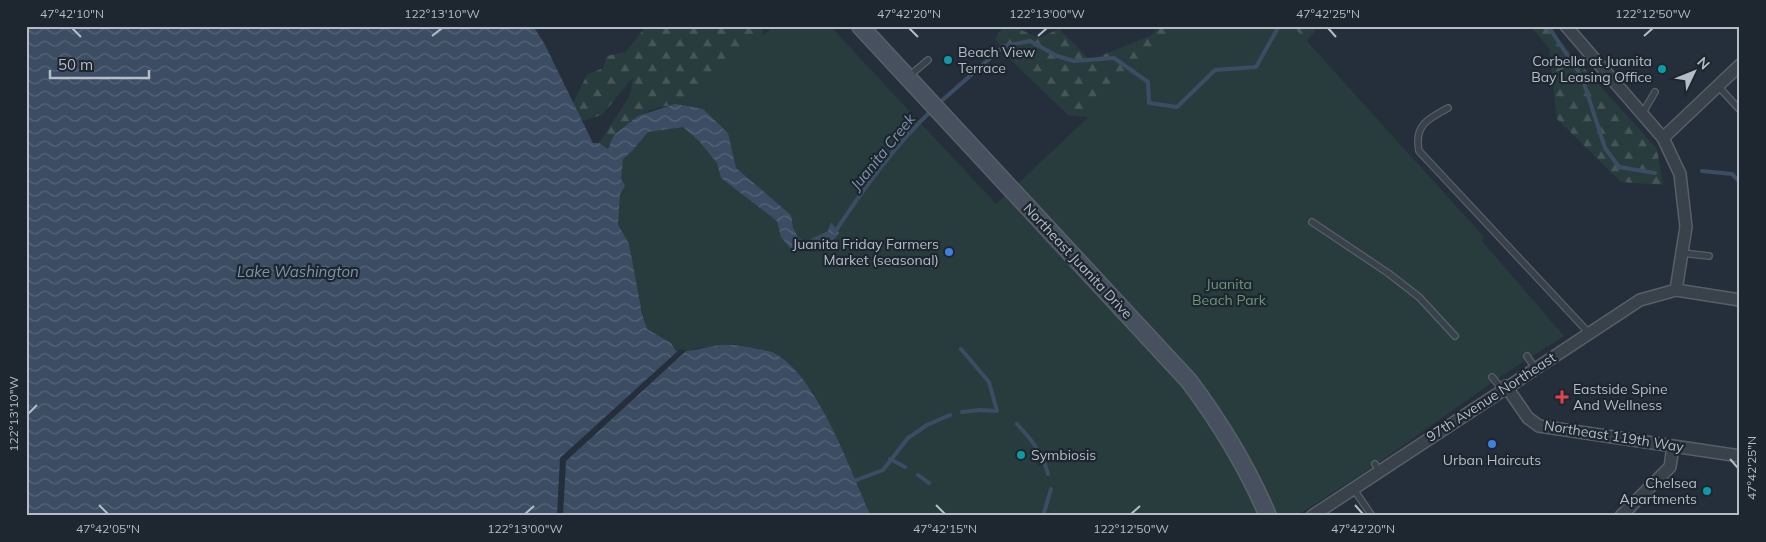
<svg xmlns="http://www.w3.org/2000/svg" width="1766" height="542" viewBox="0 0 1766 542" font-family="Mulish,sans-serif">
<style>
.forest{fill:url(#forest-firs)}
.green{fill:#283c3d}
.water{fill:url(#water-waves)}
.pier{fill:#252f3b}
.lines{fill:none;stroke-linecap:round;stroke-linejoin:round}
.stream{stroke:#3c4d63;stroke-width:4}
.lane-casing{stroke:#575f69;stroke-width:8}
.street-casing{stroke:#575f69;stroke-width:14}
.secondary-casing{stroke:#575f69;stroke-width:19}
.lane{stroke:#39414b;stroke-width:5.5}
.street{stroke:#39414b;stroke-width:11}
.secondary{stroke:#47505e;stroke-width:16}
.ticks{fill:none;stroke:#b4bcc7;stroke-width:2}
.culture-dot{fill:#0f9aa8;stroke:#1e2630;stroke-width:2}
.shop-dot{fill:#3f7fe0;stroke:#1e2630;stroke-width:2}
.health-dot{fill:#e0444e;stroke:#1e2630;stroke-width:2}
.labels{text-anchor:middle;stroke-width:4.5;stroke-linejoin:round;paint-order:stroke}
.poi-label{font-size:14px;fill:#b4bcc7;stroke:#1e2630;text-anchor:start}
.street-label{font-size:14px;fill:#b4bcc7;stroke:#1e2630}
.park-label{font-size:14px;fill:#6d9675;stroke:#1e2630}
.water-label{font-size:15px;font-style:italic;fill:#7e93ac;stroke:#1e2630}
.neatline{fill:none;stroke:#b4bcc7;stroke-width:2}
.ticks-label{font-size:12px;text-anchor:middle;fill:#b4bcc7}
</style>
<defs>
<pattern id="forest-firs" width="22" height="20" patternUnits="userSpaceOnUse" patternTransform="scale(1.25)"><rect width="22" height="20" fill="#283c3d"/><path d="M5 1l3.5 6h-7zM16 11l3.5 6h-7z" fill="#455658"/></pattern>
<pattern id="water-waves" width="16" height="10" patternUnits="userSpaceOnUse" patternTransform="scale(1.25)"><rect width="16" height="10" fill="#3c4d63"/><path d="M0 5q4-4 8 0t8 0" fill="none" stroke="#566578"/></pattern>
</defs>
<rect width="100%" height="100%" fill="#252f3b"/>
<!-- forest -->
<path class="forest" d="M646,26H763L762,47L622,228L618,224L632,151L648,132L664,129L692,108C650,98 633,121 608,149L599,143L630,96L633,77L602,115L582,121L573,103L587,75L603,68L607,56L626,52Z
M1005,26H1012L1039,38L1059,29L1090,60L1150,36L1161,26H1319L1270,85L1187,127L1068,115L1008,57L995,38Z
M1530,26H1546L1657,149L1663,185L1621,182L1557,119L1549,48Z"/>
<!-- green -->
<path class="green" d="M774,26H830L996,204L1185,26H1293L1484,237L1481,240L1564,336L1503,375L1365,472L1296,516H871L813,392L773,353L733,344L699,348L687,352L676,351L671,343L647,329L622,228L618,224V158Z"/>
<!-- water -->
<path class="water" d="M26,26H533L544,43L593,143H599L608,149L614,135L638,116L675,104L703,109L728,133L736,168L791,215L793,228L799,239L807,241L828,231L831,222L839,233C828,250 810,250 791,249L781,237L777,221L721,178L717,163L699,141L683,127L648,132L632,151L623,159L621,179L625,186L620,194L618,224L629,244L642,313L647,329L671,343L676,351C695,353 713,343 733,345C737,345 771,351 774,353C818,376 850,471 871,516H26Z"/>
<!-- pier -->
<path class="pier" d="M680,349L687,350L566,461L563,516H557L560,458Z"/>
<g class="lines">
<!-- stream -->
<path class="stream" d="M1548,26L1582,77L1605,148L1619,167L1655,173
M938,104L1004,46L1030,41L1057,56L1074,61L1114,58L1148,82L1149,103L1177,107L1215,70L1256,67L1279,26
M1702,171L1732,174L1740,182
M835,232C863,189 894,146 931,111
M961,349L989,382L997,411L980,410L962,412
M1017,424C1031,439 1043,454 1048,474
M890,459L905,467
M918,475L929,483
M854,481L883,470L908,438L927,425L950,415
M1043,516L1051,489"/>
<defs>
<path id="lane" d="M909,76L928,60
M1718,86L1740,110
M1448,108C1427,119 1414,126 1419,151L1588,332
M1642,114L1655,92
M1312,222L1388,273L1419,297L1455,336
M1682,253L1709,256
M1527,356L1535,368
M1492,377L1502,389
M1375,464L1379,471
M1353,488L1372,516"/>
<path id="street" d="M1566,26L1663,138L1680,174L1686,227L1676,290
M1663,138L1740,65
M1506,386L1528,418L1539,426L1740,456
M1312,516L1640,300L1676,290L1740,300
M1621,516L1670,467L1673,446"/>
<path id="secondary" d="M860,26L1189,381C1221,424 1247,466 1268,516"/>
</defs>
<!-- lane casing -->
<use href="#lane" class="lane-casing"/>
<!-- street casing -->
<use href="#street" class="street-casing"/>
<!-- secondary casing -->
<use href="#secondary" class="secondary-casing"/>
<!-- lane -->
<use href="#lane" class="lane"/>
<!-- street -->
<use href="#street" class="street"/>
<!-- secondary -->
<use href="#secondary" class="secondary"/>
</g>
<!-- ticks -->
<path class="ticks" d="M72,28L81,37M909,28L918,37M1328,28L1336,37M432,36L442,28M1038,36L1047,28M1644,36L1653,28M28,414L37,405M1730,459L1738,468M99,505L108,514M936,505L945,514M1355,505L1363,514M525,514L534,506M1131,514L1140,506"/>
<!-- markers -->
<g class="culture-dot">
<circle cx="948" cy="60" r="5"/>
<circle cx="1662" cy="69" r="5"/>
<circle cx="1021" cy="455" r="5"/>
<circle cx="1707" cy="491" r="5"/>
</g>
<g class="shop-dot">
<circle cx="949" cy="252" r="5"/>
<circle cx="1492" cy="444" r="5"/>
</g>
<path class="health-dot" d="M1559.5 389.5h5v5h5v5h-5v5h-5v-5h-5v-5h5z"/>
<g class="labels">
<!-- poi labels -->
<g class="poi-label">
<text x="958" y="57">Beach View<tspan x="958" dy="16">Terrace</tspan></text>
<text x="1652" y="66" text-anchor="end">Corbella at Juanita<tspan x="1652" dy="16">Bay Leasing Office</tspan></text>
<text x="939" y="249" text-anchor="end">Juanita Friday Farmers<tspan x="939" dy="16">Market (seasonal)</tspan></text>
<text x="1573" y="394">Eastside Spine<tspan x="1573" dy="16">And Wellness</tspan></text>
<text x="1031" y="460">Symbiosis</text>
<text x="1492" y="465" text-anchor="middle">Urban Haircuts</text>
<text x="1697" y="488" text-anchor="end">Chelsea<tspan x="1697" dy="16">Apartments</tspan></text>
</g>
<!-- street labels -->
<g class="street-label">
<text transform="translate(1078 261) rotate(47)" y="5">Northeast Juanita Drive</text>
<text transform="translate(1491 397) rotate(-33)" y="5">97th Avenue Northeast</text>
<text transform="translate(1614 436) rotate(9)" y="5">Northeast 119th Way</text>
</g>
<!-- park labels -->
<g class="park-label">
<text x="1229" y="289">Juanita<tspan x="1229" dy="16">Beach Park</tspan></text>
</g>
<!-- water labels -->
<g class="water-label">
<text transform="translate(883 152) rotate(-51)" y="5">Juanita Creek</text>
<text x="298" y="277">Lake Washington</text>
</g>
</g>
<!-- border -->
<rect width="1766" height="542" fill="none" stroke="#1e2630" stroke-width="55"/>
<!-- north arrow -->
<g transform="translate(1694 72) rotate(47)" stroke="#1e2630" stroke-width="4" paint-order="stroke">
<path d="M0-4L9 19L0 12L-9 19Z" fill="#b4bcc7"/>
<text y="-8" font-size="14" font-weight="bold" text-anchor="middle" fill="#b4bcc7">N</text>
</g>
<!-- scale -->
<path d="M50 70v8h99v-8" fill="none" stroke="#b4bcc7" stroke-width="2.5"/>
<text x="58" y="70" font-size="15" fill="#b4bcc7" stroke="#1e2630" stroke-width="4" paint-order="stroke">50 m</text>
<rect x="28" y="28" width="1710" height="486" class="neatline"/>
<g class="ticks-label">
<text x="72" y="18">47°42'10"N</text>
<text x="442" y="18">122°13'10"W</text>
<text x="909" y="18">47°42'20"N</text>
<text x="1047" y="18">122°13'00"W</text>
<text x="1328" y="18">47°42'25"N</text>
<text x="1653" y="18">122°12'50"W</text>
<text transform="translate(14 414) rotate(-90)" y="4">122°13'10"W</text>
<text transform="translate(1752 468) rotate(-90)" y="4">47°42'25"N</text>
<text x="108" y="533">47°42'05"N</text>
<text x="525" y="533">122°13'00"W</text>
<text x="945" y="533">47°42'15"N</text>
<text x="1131" y="533">122°12'50"W</text>
<text x="1363" y="533">47°42'20"N</text>
</g>
</svg>
